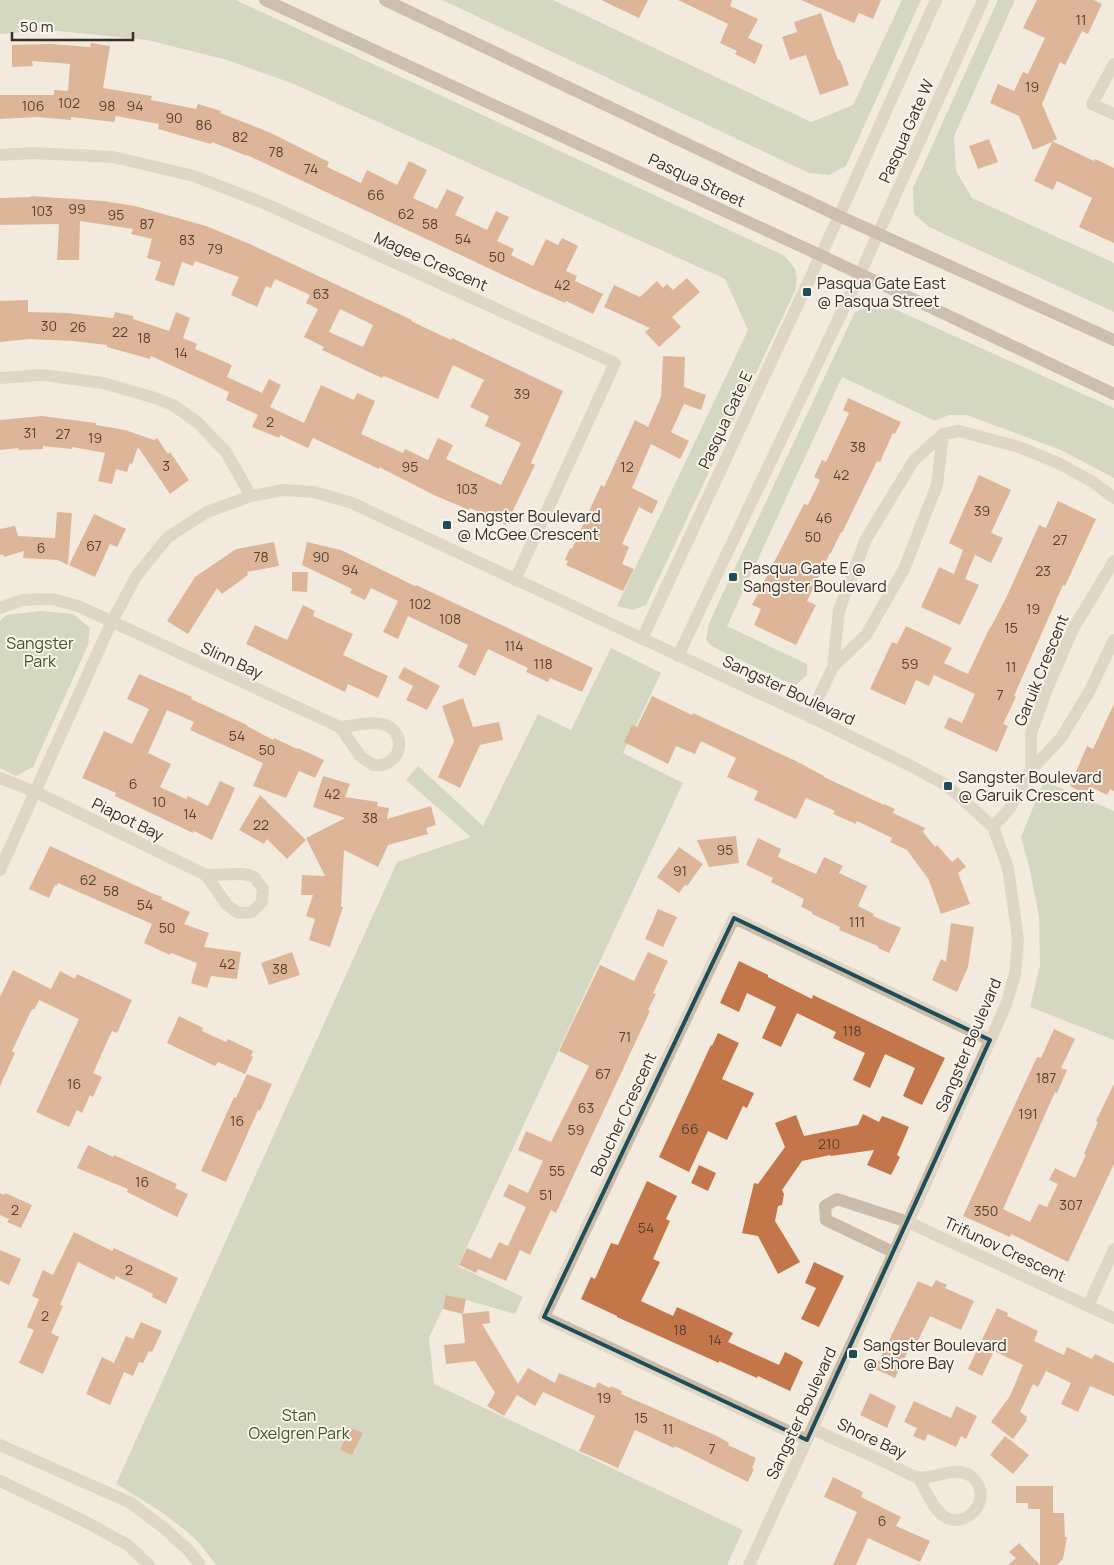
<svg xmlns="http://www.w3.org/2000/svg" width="1114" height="1565" viewBox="0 0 1114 1565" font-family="Manrope,sans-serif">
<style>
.green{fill:#b1c19d}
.building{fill:#c3764a;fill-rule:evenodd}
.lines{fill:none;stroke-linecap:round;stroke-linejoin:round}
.minor{stroke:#cabca9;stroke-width:12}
.tertiary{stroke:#cabca9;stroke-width:12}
.secondary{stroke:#9d8b7b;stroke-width:12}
.marked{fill:none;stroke:#1f4d58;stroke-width:4;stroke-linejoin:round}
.poi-dot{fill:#1f4d58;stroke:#f9f4ea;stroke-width:2}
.labels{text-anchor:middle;stroke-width:4;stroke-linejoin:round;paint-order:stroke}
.number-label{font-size:14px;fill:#5a4131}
.street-label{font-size:16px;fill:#372f29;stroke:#f9f4ea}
.poi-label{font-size:16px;fill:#372f29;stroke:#f9f4ea;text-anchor:start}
.park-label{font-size:16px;fill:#42552d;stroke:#f9f4ea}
</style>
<rect width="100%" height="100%" fill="#f2ebdd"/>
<!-- green -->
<path class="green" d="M0,0H236L783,255C796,268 799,272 795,291L646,605L633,610L617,606L748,330L725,279L294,84L227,60L147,40L48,30L0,34Z
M442,0H553L811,122L853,105L902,0H921L846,166L829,175L809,173Z
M998,0H1015L954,136L956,171L972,198L1114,263V312L929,227L914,214L913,188Z
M879,302L1114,408V478L1061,450L967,415H949L935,421L842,377L727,626L807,664V675L795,686L713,647L706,640L709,623L855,312Z
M41,611L73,614L90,628L88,645L33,767L16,776L0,768V621L6,615Z
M611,648L661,673L623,753L683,783L458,1266L523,1297L515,1314L449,1295L429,1338L434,1384L743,1530L727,1565H216C210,1558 205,1550 199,1543C175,1519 145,1501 116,1484L397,862L471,837L406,780L418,766L483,826L538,714L571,730Z
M1044,781L1114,811V1040L1030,1007L1040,965L1039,916L1030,870L1021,837Z"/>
<!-- building -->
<path class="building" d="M601,0H648L639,18Z
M678,0H732L730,6L758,19L748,38L763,45L755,64L735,54L737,51L720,43L728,24Z
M801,0H881L873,19L859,13L854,23Z
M1037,0H1094L1102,4L1088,34L1082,31L1065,65L1060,62L1042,104L1057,139L1052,141L1094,161L1095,159L1114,168V243L1079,227L1092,198L1057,181L1053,190L1034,181L1052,142L1033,150L1019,116L990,103L998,84L1014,91L1023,72L1028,74L1045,38L1023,28Z
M821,13L838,60H840L849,85L820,95L806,55L790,60L782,37L797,32L794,22Z
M91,43L110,46L103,88L152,96L151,100L196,109L198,104L221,111L220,113L271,133L329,162L327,167L361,183L367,170L397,185L409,161L427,170L413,198L437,209L447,189L464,197L455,215L487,230L496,211L509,217L497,241L514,249L511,255L533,266L546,239L558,245L562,238L578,246L566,271L577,276L575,281L603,294L593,314L566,301L565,303L531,288L247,155V156L212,142L211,144L158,129L159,124L116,116L114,122L71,117V120L37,117L0,119V95H54V90L68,91L70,64L32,61L33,66L12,67V45L51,44L90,47Z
M989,139L998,162L978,169L969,146Z
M31,196L103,201L135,206L206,226L252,245L412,320L411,321L451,340L452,338L563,391L531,463L535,465L506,525L470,508L469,510L436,496L379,467V469L313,438L308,448L280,435L279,438L252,427L258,415L226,400L229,392L151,356L150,359L107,347V345L73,341L29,339L0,342V301L28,300V312L68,313L113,318L115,312L133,316V319L169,331L176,312L190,318L183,338L197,344L195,349L232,365L227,377L262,393L269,379L281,385L270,407L304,423L321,385L354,400L357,393L375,401L361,434L403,453L405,449L428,460L438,438L453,445L446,459L501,485L521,443L485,426L489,416L470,407L484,380L453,365L438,399L384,376L382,378L322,350L324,347L304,337L318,309L306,303L310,295L275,279L271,288L266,286L257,307L231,295L239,277L195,261L193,266L182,262L174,286L155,280L161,262L147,258L152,239L131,234L133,229L80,221L79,260H57L59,224L0,225V198L31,197ZM340,309L373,325L363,347L329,332Z
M687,278L700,292L672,317L681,327L659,347L645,332L650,328L604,307L614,285L640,297L657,281L663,288L667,284L673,290Z
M663,356L685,357L684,387L706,395L701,410L684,404L671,432L689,441L680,459L651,444L632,488L658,501L652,514L639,507L622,544L629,547L622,564L634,569L623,591L566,565L568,561L565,560L570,548L572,549L601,485L604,487L635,420L648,427L661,397Z
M848,398L901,422L895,434L893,433L880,462L877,461L842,533L841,532L831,553H830L807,601L816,605L796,645L754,625L761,609L752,605L804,504L808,505L820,480L814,477L822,460L826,462L849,413L843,410Z
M42,416L96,423V425L125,430L154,440L157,438L168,454L170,452L189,480L170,494L138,447L132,464L130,463L127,472L116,469L112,484L98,481L105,453L72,447V449L43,446V449L19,450L18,448L0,450V420Z
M979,475L1011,490L991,533L1003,538L991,563L975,555L965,579L979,585L960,625L921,607L939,567L954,574L963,550L949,543Z
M1058,501L1096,519L1065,586L1063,585L1014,696L1016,697L1003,724L1008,726L997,752L944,728L949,717L962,723L975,694L934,675L929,686L916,680L905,705L870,689L892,642L897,644L906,626L952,648L944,663L968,674L990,627H991L1007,596L1039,525L1046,528Z
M57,512L72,513L68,565L58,560L23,558L24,551L4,557L3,554L0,555V529L15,526L18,536L55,538Z
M94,514L126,529L117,547L110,544L95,577L69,565Z
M274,542L279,566L247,572L248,575L222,594L217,588L188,634L167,621L195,577L236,549Z
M307,542L341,550L415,586L416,585L593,668L582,692L550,678L548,682L526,672L528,668L488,649L475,676L458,667L468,645L408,616L398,639L383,632L398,601L371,588L365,600L350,593L352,589L302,565Z
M292,572H308L307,592L292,591Z
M303,605L315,611L313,616L353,634L343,655L388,676L378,698L348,684L345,692L246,644L255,625L287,640Z
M404,667L440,686L427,710L406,700L413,686L398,678Z
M139,674L192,697L191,699L247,725V726L273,740L274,738L297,749L298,748L324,760L315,778L299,771L286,798L253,786L263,763L190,730L194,722L167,710L148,753L171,764L160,787L186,799L188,796L208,806L220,781L235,788L212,840L194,831L193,833L115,796L116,793L82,778L104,731L132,744L149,709L127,699Z
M652,696L692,715L693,713L796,761L824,776V777L884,805V804L895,809L893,813L925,828L923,832L935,847L937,845L952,862L958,857L966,867L958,873L970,904L941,914L929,880L907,850L890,842L892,838L857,821L856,824L833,814L835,811L806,798L796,819L754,800L758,791L727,777L736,758L701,741L695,754L676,746L668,764L624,742L632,725L637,727Z
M463,698L473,727L499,722L503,740L480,745L460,788L438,777L454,741L442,706Z
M1114,704V791L1110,789L1107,795L1091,787L1087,795L1070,786L1087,746L1093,749Z
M323,776L350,784L345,797L378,802L377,806L389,808L387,819L431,806L436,825L426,828L428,834L388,845L378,867L344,850L341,907H343L330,947L309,940L315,919L306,916L313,895H301L302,875L325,876L306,838L345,818L313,807Z
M260,795L306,840L287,859L267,839L264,844L239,830Z
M736,836L739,863L709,867L697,840Z
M758,838L781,849L778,857L816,874L824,857L843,866L839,873L867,886L858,906L874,914L873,916L901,928L889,953L878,948V946L839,930L840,927L812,914V912L801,907L804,899L771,882L773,878L746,865Z
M50,846L154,894L162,897L161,899L190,912L184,924L209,933L204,947L241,952L237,979L211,976L207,988L191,983L197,963L171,953L170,955L144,943L152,924L58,883L57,886L55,885L49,898L29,889Z
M679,847L703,864L687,886L685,885L679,893L657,877Z
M658,909L677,917L663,947L645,939Z
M951,923L974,927L968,967L957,992L932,980L941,959L946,962Z
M292,952L300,975L269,985L261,963Z
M648,952L668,961L653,993L656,994L648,1010L650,1011L556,1213L551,1210L530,1255L520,1250L506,1281L478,1269L476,1273L459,1265L467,1248L491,1259L499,1242L508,1246L526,1207L503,1196L509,1184L528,1193L543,1161L518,1150L526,1131L551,1142L589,1066L559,1051L600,965L634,981Z
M739,961L768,975V977L812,999L813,995L945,1058L922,1105L903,1096L915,1068L885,1054L870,1088L853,1080L865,1053L833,1038L836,1032L797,1013L781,1047L762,1038L776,1007L747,993L739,1012L720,1003Z
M13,970L51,989L60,971L75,979L77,974L132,1000L117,1033L112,1031L93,1073L102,1077L93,1097L90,1095L82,1113L77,1110L69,1127L36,1112L79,1019L39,1000L34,1010L32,1009L12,1051L15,1053L0,1086V997Z
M179,1016L203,1028L202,1031L226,1042L228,1039L253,1051L251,1056L253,1057L245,1074L218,1062L215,1066L167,1043Z
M1054,1029L1075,1039L1061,1068L1067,1070L1057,1093L1055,1092L1003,1209L1030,1222L1039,1204L1047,1207L1058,1184L1049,1180L1055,1168L1075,1178L1086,1155L1084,1154L1098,1122L1096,1121L1114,1084V1164L1068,1262L1011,1234L1010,1237L963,1216L1037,1057L1041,1058Z
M718,1033L739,1043L722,1079L754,1093L747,1108L743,1106L727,1140L708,1131L689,1172L659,1157L711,1045L712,1046Z
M247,1074L272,1084L260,1111L258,1110L226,1182L201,1171L234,1097L236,1098Z
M863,1114L879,1122L882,1116L888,1118L909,1127L897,1155L900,1157L891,1175L867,1165L874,1150L831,1156L830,1155L802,1161L782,1190L784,1194L782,1205L778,1206L775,1221L800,1262L778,1274L758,1236L742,1233L754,1183L758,1184L785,1147L775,1123L796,1115L804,1136L858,1125Z
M88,1145L113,1157L114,1155L177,1184L175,1188L188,1194L177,1217L127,1192L128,1189L77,1168Z
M699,1165L716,1173L708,1191L691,1183Z
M647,1181L677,1196L666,1219L670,1221L653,1259L660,1262L641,1301L673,1316L677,1307L699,1317L733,1333L728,1342L779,1365L785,1352L797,1358L803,1362L790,1391L758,1376L757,1378L719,1361V1363L617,1317V1316L581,1299L591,1277L595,1279L611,1243L618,1245Z
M0,1193L4,1195L5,1193L32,1205L21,1228L7,1222L9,1219L0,1215Z
M74,1232L112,1251L114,1248L178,1278L166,1304L152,1297L153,1294L116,1276L114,1280L78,1262L60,1305L63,1306L51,1333L59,1337L43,1374L19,1363L34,1330L27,1327L39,1299L32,1296L43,1270L53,1275Z
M0,1250L21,1259L9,1285L0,1281Z
M814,1262L844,1276L819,1327L801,1319L816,1288L805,1283Z
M936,1280L947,1285L945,1288L974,1301L961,1330L930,1316L913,1351L909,1349L895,1378L875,1369L918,1281L932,1287Z
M446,1295L466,1299L463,1314L443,1309Z
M997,1308L1008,1313L1007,1316L1038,1331L1034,1341L1064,1355L1067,1347L1092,1359L1095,1354L1114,1363V1396L1090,1386L1078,1412L1061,1404L1071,1383L1046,1371L1038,1387L1033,1384L1020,1412L1027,1417L1026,1419L1027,1420L1013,1439L991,1422L1010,1396L1023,1365L994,1351L982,1376L968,1369Z
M489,1311L490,1323L482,1324L518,1384L528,1368L555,1383L559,1373L595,1388L598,1382L610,1388L611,1386L622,1391L621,1394L717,1436L729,1443L728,1445L756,1458L752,1468L754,1469L748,1482L675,1446L674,1448L635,1430L618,1468L598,1459L579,1451L595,1416L543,1392L535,1406L517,1395L504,1416L487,1406L495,1393L475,1361L446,1364L444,1345L465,1343L462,1314Z
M141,1322L162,1331L152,1352L149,1351L143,1363L139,1362L133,1376L124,1372L110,1405L86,1394L102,1357L114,1363L126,1336L133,1339Z
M870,1393L896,1406L887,1428L860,1415Z
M914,1401L951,1418L956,1406L977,1416L966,1439L961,1436L956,1447L928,1434L925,1441L913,1436L917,1428L904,1422Z
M350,1428L363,1433L352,1455L340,1450Z
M1005,1436L1029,1455L1013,1474L990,1455Z
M833,1477L863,1492L861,1497L901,1517L896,1526L930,1541L920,1562L868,1538L856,1565H833L857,1512L824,1497Z
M1016,1486H1053V1513H1064L1065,1537H1067L1063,1559L1057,1565H1040V1509H1028V1503H1016Z
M1019,1543L1040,1565H1008L1016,1558L1009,1552Z"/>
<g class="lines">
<!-- minor -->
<path class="minor" d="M1114,64L1092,104L1114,114
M0,155L32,153L113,157L194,176L266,204L615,363L515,580
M0,378L43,375L103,383L155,398L173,405L197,422L226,452L251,496
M0,608L22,600L52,599L78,606L340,727C353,726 370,721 383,724C408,731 403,768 373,765L361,757L340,727
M833,667L839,610L866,539L914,460L943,434L959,431L1019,447L1058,463L1093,482L1114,498
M809,717L833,667L866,635L904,569L937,485L943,434
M1031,770V734L1047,689L1073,629L1114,561
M0,778L36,792L206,875L242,874L249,875L255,878L263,889L262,902L252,912L238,913L227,905L206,875
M993,827L1010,808L1031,770L1061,738L1089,692L1114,640
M893,1252L826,1220L825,1206L837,1199L908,1222L1114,1318
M1088,1306L1114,1249
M813,1429C838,1441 864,1452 889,1464C898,1468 908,1475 917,1477C935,1481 959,1461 975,1480C994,1503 961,1534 940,1513C931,1504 925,1489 918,1477
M807,1440L544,1317L734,918L990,1040"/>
<!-- tertiary -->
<path class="tertiary" d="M642,639L839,216L936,0
M678,656L860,274L983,0
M0,870L111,623L137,575L168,537L207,512L251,496L284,490L314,492L352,503L819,721L915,768L948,786L993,827L1008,868L1018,939L1015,974L1006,1005L908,1222L749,1565
M0,1445L131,1503L165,1529L189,1551L200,1565
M0,1481L84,1521L128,1545L149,1565"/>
<!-- secondary -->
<path class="secondary" d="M265,0L820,255L1114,394
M385,0L839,216L1114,340"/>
</g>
<!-- marked area -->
<path d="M0 0H1114V1565H0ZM734,918L990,1040L807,1440L544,1317Z" fill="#f2ebdd" fill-opacity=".55" fill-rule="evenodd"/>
<path class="marked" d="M734,918L990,1040L807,1440L544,1317Z"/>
<!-- markers -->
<g class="poi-dot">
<rect x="802" y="287" width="10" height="10" rx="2.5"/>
<rect x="442" y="520" width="10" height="10" rx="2.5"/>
<rect x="728" y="572" width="10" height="10" rx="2.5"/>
<rect x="943" y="781" width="10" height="10" rx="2.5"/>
<rect x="848" y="1349" width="10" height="10" rx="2.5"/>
</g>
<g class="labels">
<!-- number labels -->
<g class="number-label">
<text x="1081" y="25">11</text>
<text x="1032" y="92">19</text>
<text x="69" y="108">102</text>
<text x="33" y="111">106</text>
<text x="107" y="111">98</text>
<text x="135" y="111">94</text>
<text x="174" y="123">90</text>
<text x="204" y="130">86</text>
<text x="240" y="142">82</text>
<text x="276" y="157">78</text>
<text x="311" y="174">74</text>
<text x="376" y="200">66</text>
<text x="77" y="214">99</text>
<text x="42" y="216">103</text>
<text x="406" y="219">62</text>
<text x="116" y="220">95</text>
<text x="147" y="229">87</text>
<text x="430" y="229">58</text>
<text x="463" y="244">54</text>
<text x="187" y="245">83</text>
<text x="215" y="254">79</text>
<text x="497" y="262">50</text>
<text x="562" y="290">42</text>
<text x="321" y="299">63</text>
<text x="49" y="331">30</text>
<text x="78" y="332">26</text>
<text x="120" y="337">22</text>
<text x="144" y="343">18</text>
<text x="181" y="358">14</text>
<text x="522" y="399">39</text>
<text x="270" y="427">2</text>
<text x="30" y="438">31</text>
<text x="63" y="439">27</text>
<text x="95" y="443">19</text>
<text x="858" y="452">38</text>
<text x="166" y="471">3</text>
<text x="410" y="472">95</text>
<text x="627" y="472">12</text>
<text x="841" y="480">42</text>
<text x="467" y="494">103</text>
<text x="982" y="516">39</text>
<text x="824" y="523">46</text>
<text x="813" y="542">50</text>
<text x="1060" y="545">27</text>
<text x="94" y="551">67</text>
<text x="41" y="553">6</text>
<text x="261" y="562">78</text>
<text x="321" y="562">90</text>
<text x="350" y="575">94</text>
<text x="1043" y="576">23</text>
<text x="420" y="609">102</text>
<text x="1033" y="614">19</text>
<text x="450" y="624">108</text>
<text x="1011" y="633">15</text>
<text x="514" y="651">114</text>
<text x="543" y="669">118</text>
<text x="910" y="669">59</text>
<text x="1011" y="672">11</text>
<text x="1000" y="700">7</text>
<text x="237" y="741">54</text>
<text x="267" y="755">50</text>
<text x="133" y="789">6</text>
<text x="332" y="799">42</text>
<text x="159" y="807">10</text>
<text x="190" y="819">14</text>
<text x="370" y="823">38</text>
<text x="261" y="830">22</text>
<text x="725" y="855">95</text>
<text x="680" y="876">91</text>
<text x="88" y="885">62</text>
<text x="111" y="896">58</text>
<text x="145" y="910">54</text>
<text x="857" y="927">111</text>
<text x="167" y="933">50</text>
<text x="227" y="969">42</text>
<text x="280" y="974">38</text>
<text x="852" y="1036">118</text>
<text x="625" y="1042">71</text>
<text x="603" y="1079">67</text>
<text x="1046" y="1083">187</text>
<text x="74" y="1089">16</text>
<text x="586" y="1113">63</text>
<text x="1028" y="1119">191</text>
<text x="237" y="1126">16</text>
<text x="690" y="1134">66</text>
<text x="576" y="1135">59</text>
<text x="829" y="1149">210</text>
<text x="557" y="1176">55</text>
<text x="142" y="1187">16</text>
<text x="546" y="1200">51</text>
<text x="1071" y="1210">307</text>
<text x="15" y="1215">2</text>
<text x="986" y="1216">350</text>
<text x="646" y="1233">54</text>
<text x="129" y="1275">2</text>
<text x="45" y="1321">2</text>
<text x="680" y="1335">18</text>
<text x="715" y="1345">14</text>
<text x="604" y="1403">19</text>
<text x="641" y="1423">15</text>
<text x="668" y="1434">11</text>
<text x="712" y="1454">7</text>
<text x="882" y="1526">6</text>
</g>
<!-- street labels -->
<g class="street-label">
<text transform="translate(906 131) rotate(-66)" y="6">Pasqua Gate W</text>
<text transform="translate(697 180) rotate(25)" y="6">Pasqua Street</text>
<text transform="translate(431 261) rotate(24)" y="6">Magee Crescent</text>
<text transform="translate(725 420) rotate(-65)" y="6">Pasqua Gate E</text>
<text transform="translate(232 660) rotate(25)" y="6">Slinn Bay</text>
<text transform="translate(1041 670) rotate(-68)" y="6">Garuik Crescent</text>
<text transform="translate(789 690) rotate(25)" y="6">Sangster Boulevard</text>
<text transform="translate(128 819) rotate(26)" y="6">Piapot Bay</text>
<text transform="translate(968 1045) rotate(-67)" y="6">Sangster Boulevard</text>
<text transform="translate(623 1114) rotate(-65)" y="6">Boucher Crescent</text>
<text transform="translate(1005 1249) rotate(25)" y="6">Trifunov Crescent</text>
<text transform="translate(801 1413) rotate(-65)" y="6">Sangster Boulevard</text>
<text transform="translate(872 1438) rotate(25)" y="6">Shore Bay</text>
</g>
<!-- poi labels -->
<g class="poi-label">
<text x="817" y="289">Pasqua Gate East<tspan x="817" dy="18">@ Pasqua Street</tspan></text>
<text x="457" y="522">Sangster Boulevard<tspan x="457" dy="18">@ McGee Crescent</tspan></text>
<text x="743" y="574">Pasqua Gate E @<tspan x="743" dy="18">Sangster Boulevard</tspan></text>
<text x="958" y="783">Sangster Boulevard<tspan x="958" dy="18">@ Garuik Crescent</tspan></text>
<text x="863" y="1351">Sangster Boulevard<tspan x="863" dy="18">@ Shore Bay</tspan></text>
</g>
<!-- park labels -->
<g class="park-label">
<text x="40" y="649">Sangster<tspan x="40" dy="18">Park</tspan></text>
<text x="299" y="1421">Stan<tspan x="299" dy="18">Oxelgren Park</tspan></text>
</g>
</g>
<!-- scale -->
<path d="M12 32v8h121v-8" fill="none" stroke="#372f29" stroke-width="2.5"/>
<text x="20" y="32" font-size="15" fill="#372f29" stroke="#f9f4ea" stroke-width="4" paint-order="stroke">50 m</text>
</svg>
